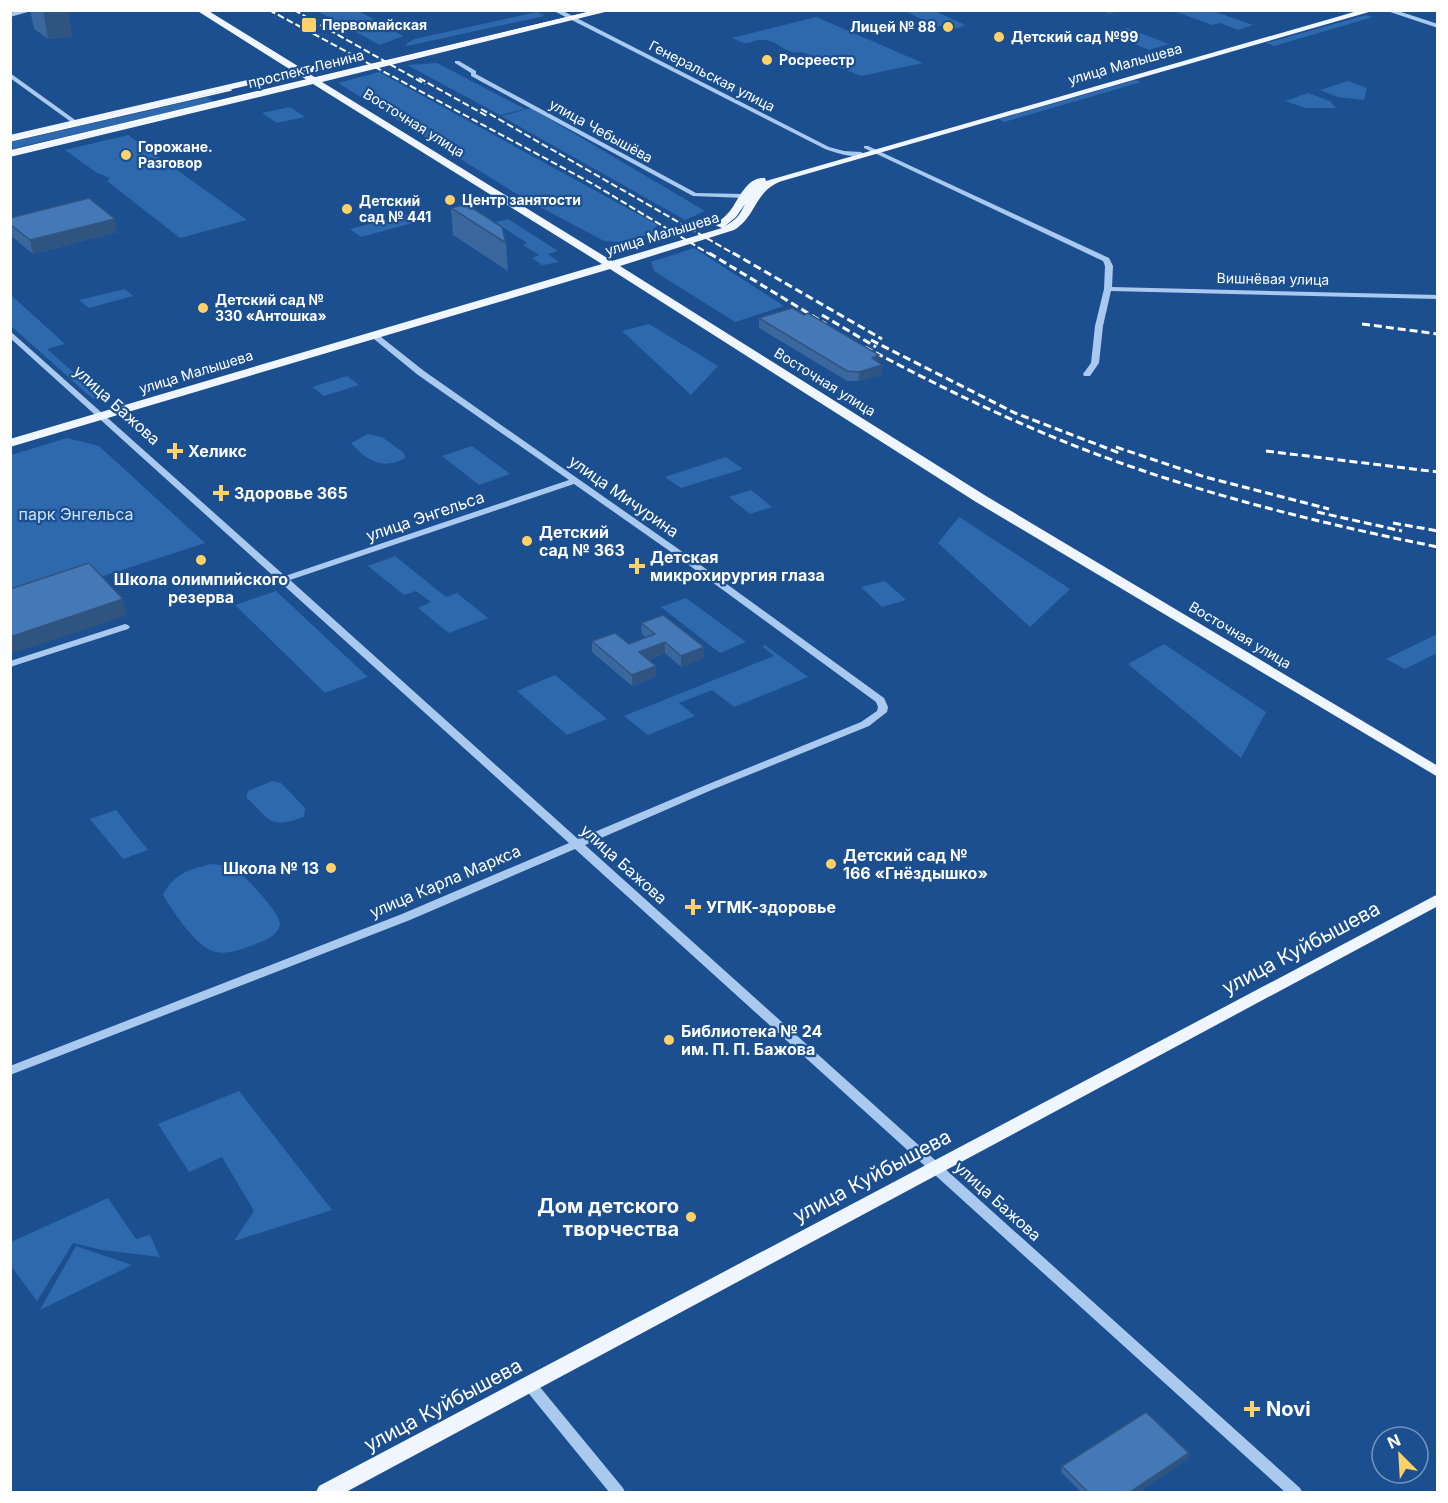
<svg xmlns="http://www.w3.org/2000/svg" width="1448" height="1503" viewBox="0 0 1448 1503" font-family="Inter,sans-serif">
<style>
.green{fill:#2e69ad}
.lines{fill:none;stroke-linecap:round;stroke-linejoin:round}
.minor{fill:#a9c9ee;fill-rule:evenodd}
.major{fill:#f0f6ff;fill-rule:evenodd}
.tram{stroke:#fff;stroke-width:1.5}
.rail-far1{stroke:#fff;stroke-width:2;stroke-dasharray:7 3;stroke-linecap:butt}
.rail{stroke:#fff;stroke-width:3;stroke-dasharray:8 4;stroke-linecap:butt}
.wall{fill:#3a679d}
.shaded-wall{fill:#305480}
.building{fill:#4478b7;stroke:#305480;stroke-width:1.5}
.poi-dot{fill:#ffd166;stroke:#1b4f8f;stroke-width:2}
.labels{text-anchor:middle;stroke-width:4.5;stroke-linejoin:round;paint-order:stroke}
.far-poi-label{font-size:14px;font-weight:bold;fill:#fff;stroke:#1b4f8f;text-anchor:start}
.far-street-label{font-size:14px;fill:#fff;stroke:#1b4f8f}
.street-label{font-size:16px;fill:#fff;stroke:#1b4f8f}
.poi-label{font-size:16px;font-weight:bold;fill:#fff;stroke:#1b4f8f;text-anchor:start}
.park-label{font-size:16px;fill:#cfe3fa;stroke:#1b4f8f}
.near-street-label{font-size:20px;fill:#fff;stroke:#1b4f8f}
.near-poi-label{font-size:20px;font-weight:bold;fill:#fff;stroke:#1b4f8f;text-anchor:end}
</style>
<rect width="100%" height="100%" fill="#1b4f8f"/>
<!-- green -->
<path class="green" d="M317,11H359L403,36L380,45Z
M905,11H935L965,25C949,36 920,18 905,11Z
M1174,11H1213L1253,25L1238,30L1220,23L1212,25Z
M537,12L545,16L407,46L406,44L415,39Z
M1366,15L1373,17L1274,46L1266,43Z
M816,17L923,63L861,76L802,52C787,56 779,41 765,40C749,38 754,49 732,38Z
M1127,28L1169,44L1149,50L1108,33Z
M437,63L525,109L500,115L407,65Z
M379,72L658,225L653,229L662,231L618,242L604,241L525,199L338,83Z
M1136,80L1141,82L1004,122L999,119Z
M1348,81L1367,88L1364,100L1338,97L1320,90Z
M1308,93L1330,101L1336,108H1305L1285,101Z
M207,97L214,102L11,149V142Z
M290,107L305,117L277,123L262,113Z
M531,108L705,211L685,220L501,116Z
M128,135L247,220L180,238L107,181L110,178L97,173L65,150Z
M409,214L420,221L361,237L350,229Z
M508,219L558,251L548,254L559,262L533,267L542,265L532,258L539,255L523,245L527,243L495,222Z
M694,248L784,306L735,322L654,271L651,262Z
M125,289L133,296L89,308L79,300Z
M11,295L65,344L47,349L102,397L93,399L11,326Z
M649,324L718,366L691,395L622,331Z
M347,376L359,385L324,396L312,387Z
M368,434L382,437L404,453L405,458C383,471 366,460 351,443Z
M67,438L99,446L205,543L11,606V455Z
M472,446L510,474L479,485L442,456Z
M726,457L743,469L681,488L665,477Z
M751,490L772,507L750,514L729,497Z
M959,517L1070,589L1030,627L938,543Z
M395,556L446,597L457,593L488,618L449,633L418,608L431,602L416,591L404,595L368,566Z
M885,581L906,600L882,607L861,587Z
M276,591L368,677L325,693L235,605Z
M686,598L746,642L720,653L661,607Z
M1437,634V653L1405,669L1386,659Z
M1164,644L1266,712L1241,758L1128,664Z
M765,645L808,677L734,707L712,690L679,703L695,716L648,735L624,716L774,656L762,646Z
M555,675L607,719L567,735L517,691Z
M272,781L281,783L305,808L304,817C269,829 271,821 246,797L248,791Z
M116,810L148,850L123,859L90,819Z
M211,864C220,865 229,865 237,871C246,876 281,915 280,924C279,933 269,939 261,942C248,947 230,955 216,952C196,948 173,911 163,895C173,874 190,869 211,864Z
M239,1091L332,1210L234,1241L254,1211L222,1157L189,1172L158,1124Z
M108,1198L136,1239L150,1235L160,1257L102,1250L73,1243L37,1301L11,1266V1242Z
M76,1246L132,1265L40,1310Z"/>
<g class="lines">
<!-- minor -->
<path class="minor" d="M22,10H35L10,17V13Z
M552,10H561L829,147L844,151L861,152L864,154C853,159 837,153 825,149Z
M1384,10H1395L1438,24V28Z
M455,61H459L476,71V74L696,193L744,194L748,196L744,198L693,196L471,76V73L455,63Z
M10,73L78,122V124H74L10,78Z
M864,146H868L1109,258L1113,266L1112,287L1438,295V299L1111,291L1103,326L1099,363L1090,376H1084L1083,374L1091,363L1095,326L1104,289L1105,266L1103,261L864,148Z
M10,331L285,576L569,480L418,375L369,335L373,333H376L424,371L677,548L884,698L888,707L887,712L869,726L714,789L585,845L1300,1488L1302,1492H1285L575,849L410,920L10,1075V1066L402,914L569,843L10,338ZM574,484L671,552L876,702L878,707L877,711L861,722L706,785L578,839L290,580Z
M125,624L128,625L130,627L128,629L10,667V661Z
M530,1379L535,1381L623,1488L625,1492H609L525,1389L523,1385L525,1381Z"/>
<!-- major -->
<path class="major" d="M196,10H207L301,68L338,62L342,65L308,73L316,78L596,10H613L322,82L612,261L722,228L715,225C720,220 725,217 730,211C739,199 747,176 765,178L766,181L1361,10H1376L782,181C754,191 757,216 734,230L620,266L986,496L1438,766V777L976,502L610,269L10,447V439L602,264L313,84L10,157V151L307,80L298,74L288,76L10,141V135L291,70ZM745,204C740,215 736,220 725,226L736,217Z
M1438,894V906L346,1492H316L319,1486Z"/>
<!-- tram -->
<path class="tram" d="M10,141L231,90
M10,151L599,10"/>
<!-- rail-far1 -->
<path class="rail-far1" d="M269,10L593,184L711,255
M294,10L425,84
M419,78L487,116
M481,109L736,255"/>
<!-- rail -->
<path class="rail" d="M709,253L826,324
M733,253L882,339
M822,315L876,347
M1362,324L1438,334
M871,340L1015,413L1122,454
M865,347C932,383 1000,416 1070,444C1189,491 1313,522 1438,547
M1116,447L1205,477L1329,509
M1266,451L1438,472
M1317,512L1402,531
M1393,523L1438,531"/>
</g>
<!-- wall -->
<path class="wall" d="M30,10H68L72,37L48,39L34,29Z
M1100,10H1125L1110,14Z
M451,208L506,243L508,271L453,235Z
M10,218L117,232L33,254L10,235Z
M759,318L879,363L882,365L881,375L859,381H847L759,328Z
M641,623L704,647V658L681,667L665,653L648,660L656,666V677L632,686L592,652V641L629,644L646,638L642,634Z
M1189,1453L1188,1459L1138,1492H1081L1061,1472L1062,1466Z"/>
<!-- shaded-wall -->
<path class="shaded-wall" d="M43,10H68L72,37L48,39Z
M1110,10H1125L1110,14Z
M115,219L117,232L33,254L30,240Z
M879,355V364L872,358Z
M882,365L881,375L859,381V372Z
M123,599L126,616L10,654V637Z
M665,642V653L639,663V652Z
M704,647V658L681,667V656Z
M656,666V677L632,686V675Z
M1189,1453L1188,1459L1138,1492H1130Z"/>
<!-- building -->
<path class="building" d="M89,198L115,219L30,240L10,224V218Z
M466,204L502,227L506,243L451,208Z
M792,308L804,315L808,313L879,355L872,358L882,365L859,372L847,371L759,318Z
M89,563L123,599L10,637V589Z
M663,615L704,647L681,656L665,642L639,652L656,666L632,675L592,641L615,633L629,644L655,634L641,623Z
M1146,1412L1189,1453L1130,1492H1088L1062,1466Z"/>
<!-- markers -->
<g class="poi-dot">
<rect x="301" y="17" width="16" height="16" rx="3"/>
<circle cx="948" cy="27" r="6"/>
<circle cx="999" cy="37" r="6"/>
<circle cx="767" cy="60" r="6"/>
<circle cx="126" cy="155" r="6"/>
<circle cx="450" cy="200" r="6"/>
<circle cx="347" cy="209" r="6"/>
<circle cx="203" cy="308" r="6"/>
<path d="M172 442h6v6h6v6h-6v6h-6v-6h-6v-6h6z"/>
<path d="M218 484h6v6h6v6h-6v6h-6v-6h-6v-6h6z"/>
<circle cx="527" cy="541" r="6"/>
<circle cx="201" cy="560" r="6"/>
<path d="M634 557h6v6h6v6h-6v6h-6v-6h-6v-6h6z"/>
<circle cx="831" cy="864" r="6"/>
<circle cx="331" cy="868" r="6"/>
<path d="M690 898h6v6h6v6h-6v6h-6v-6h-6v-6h6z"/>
<circle cx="669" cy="1040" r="6"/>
<circle cx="691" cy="1217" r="6"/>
<path d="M1249 1400h6v6h6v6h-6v6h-6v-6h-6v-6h6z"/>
</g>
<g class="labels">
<!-- far-poi labels -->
<g class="far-poi-label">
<text x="322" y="30">Первомайская</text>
<text x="936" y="32" text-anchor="end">Лицей № 88</text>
<text x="1011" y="42">Детский сад №99</text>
<text x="779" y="65">Росреестр</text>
<text x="138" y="152">Горожане.<tspan x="138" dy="16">Разговор</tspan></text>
<text x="462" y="205">Центр занятости</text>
<text x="359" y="206">Детский<tspan x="359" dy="16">сад № 441</tspan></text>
<text x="215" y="305">Детский сад №<tspan x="215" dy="16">330 «Антошка»</tspan></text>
</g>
<!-- far-street labels -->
<g class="far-street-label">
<text transform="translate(1125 64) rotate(-16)" y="5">улица Малышева</text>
<text transform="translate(306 69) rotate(-14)" y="5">проспект Ленина</text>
<text transform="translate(712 76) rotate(27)" y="5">Генеральская улица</text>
<text transform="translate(414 123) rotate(32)" y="5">Восточная улица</text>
<text transform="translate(601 131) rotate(29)" y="5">улица Чебышёва</text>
<text transform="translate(662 234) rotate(-17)" y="5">улица Малышева</text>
<text transform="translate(1273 279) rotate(1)" y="5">Вишнёвая улица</text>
<text transform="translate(196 372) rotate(-17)" y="5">улица Малышева</text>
<text transform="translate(825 382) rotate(32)" y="5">Восточная улица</text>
<text transform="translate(1240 635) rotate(31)" y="5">Восточная улица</text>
</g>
<!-- street labels -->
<g class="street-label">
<text transform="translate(117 405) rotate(42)" y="6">улица Бажова</text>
<text transform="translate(624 496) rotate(35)" y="6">улица Мичурина</text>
<text transform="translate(425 516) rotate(-19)" y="6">улица Энгельса</text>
<text transform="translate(624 864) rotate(42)" y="6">улица Бажова</text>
<text transform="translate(445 881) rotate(-23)" y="6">улица Карла Маркса</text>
<text transform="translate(998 1201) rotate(42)" y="6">улица Бажова</text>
</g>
<!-- poi labels -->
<g class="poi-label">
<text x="188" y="457">Хеликс</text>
<text x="234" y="499">Здоровье 365</text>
<text x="539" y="538">Детский<tspan x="539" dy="18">сад № 363</tspan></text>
<text x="650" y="563">Детская<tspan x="650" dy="18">микрохирургия глаза</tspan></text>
<text x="201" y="585" text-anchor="middle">Школа олимпийского<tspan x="201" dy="18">резерва</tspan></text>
<text x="843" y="861">Детский сад №<tspan x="843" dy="18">166 «Гнёздышко»</tspan></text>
<text x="319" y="874" text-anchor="end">Школа № 13</text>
<text x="706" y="913">УГМК-здоровье</text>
<text x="681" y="1037">Библиотека № 24<tspan x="681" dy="18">им. П. П. Бажова</tspan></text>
</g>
<!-- park labels -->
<g class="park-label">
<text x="76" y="520">парк Энгельса</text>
</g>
<!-- near-street labels -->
<g class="near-street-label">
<text transform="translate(1301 948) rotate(-28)" y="7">улица Куйбышева</text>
<text transform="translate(872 1176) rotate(-28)" y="7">улица Куйбышева</text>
<text transform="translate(443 1405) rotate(-28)" y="7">улица Куйбышева</text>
</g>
<!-- near-poi labels -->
<g class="near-poi-label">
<text x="679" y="1213">Дом детского<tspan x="679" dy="23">творчества</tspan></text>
<text x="1266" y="1416" text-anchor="start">Novi</text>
</g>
</g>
<!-- border -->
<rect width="1448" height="1503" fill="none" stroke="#ffffff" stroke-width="24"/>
<!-- north arrow -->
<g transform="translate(1400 1455) rotate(336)"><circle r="28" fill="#1b4f8f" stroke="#7695bc" stroke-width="1.5"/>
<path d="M0-4.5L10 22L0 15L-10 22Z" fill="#ffd166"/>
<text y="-9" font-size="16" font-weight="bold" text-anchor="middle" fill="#ffffff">N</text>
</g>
</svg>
